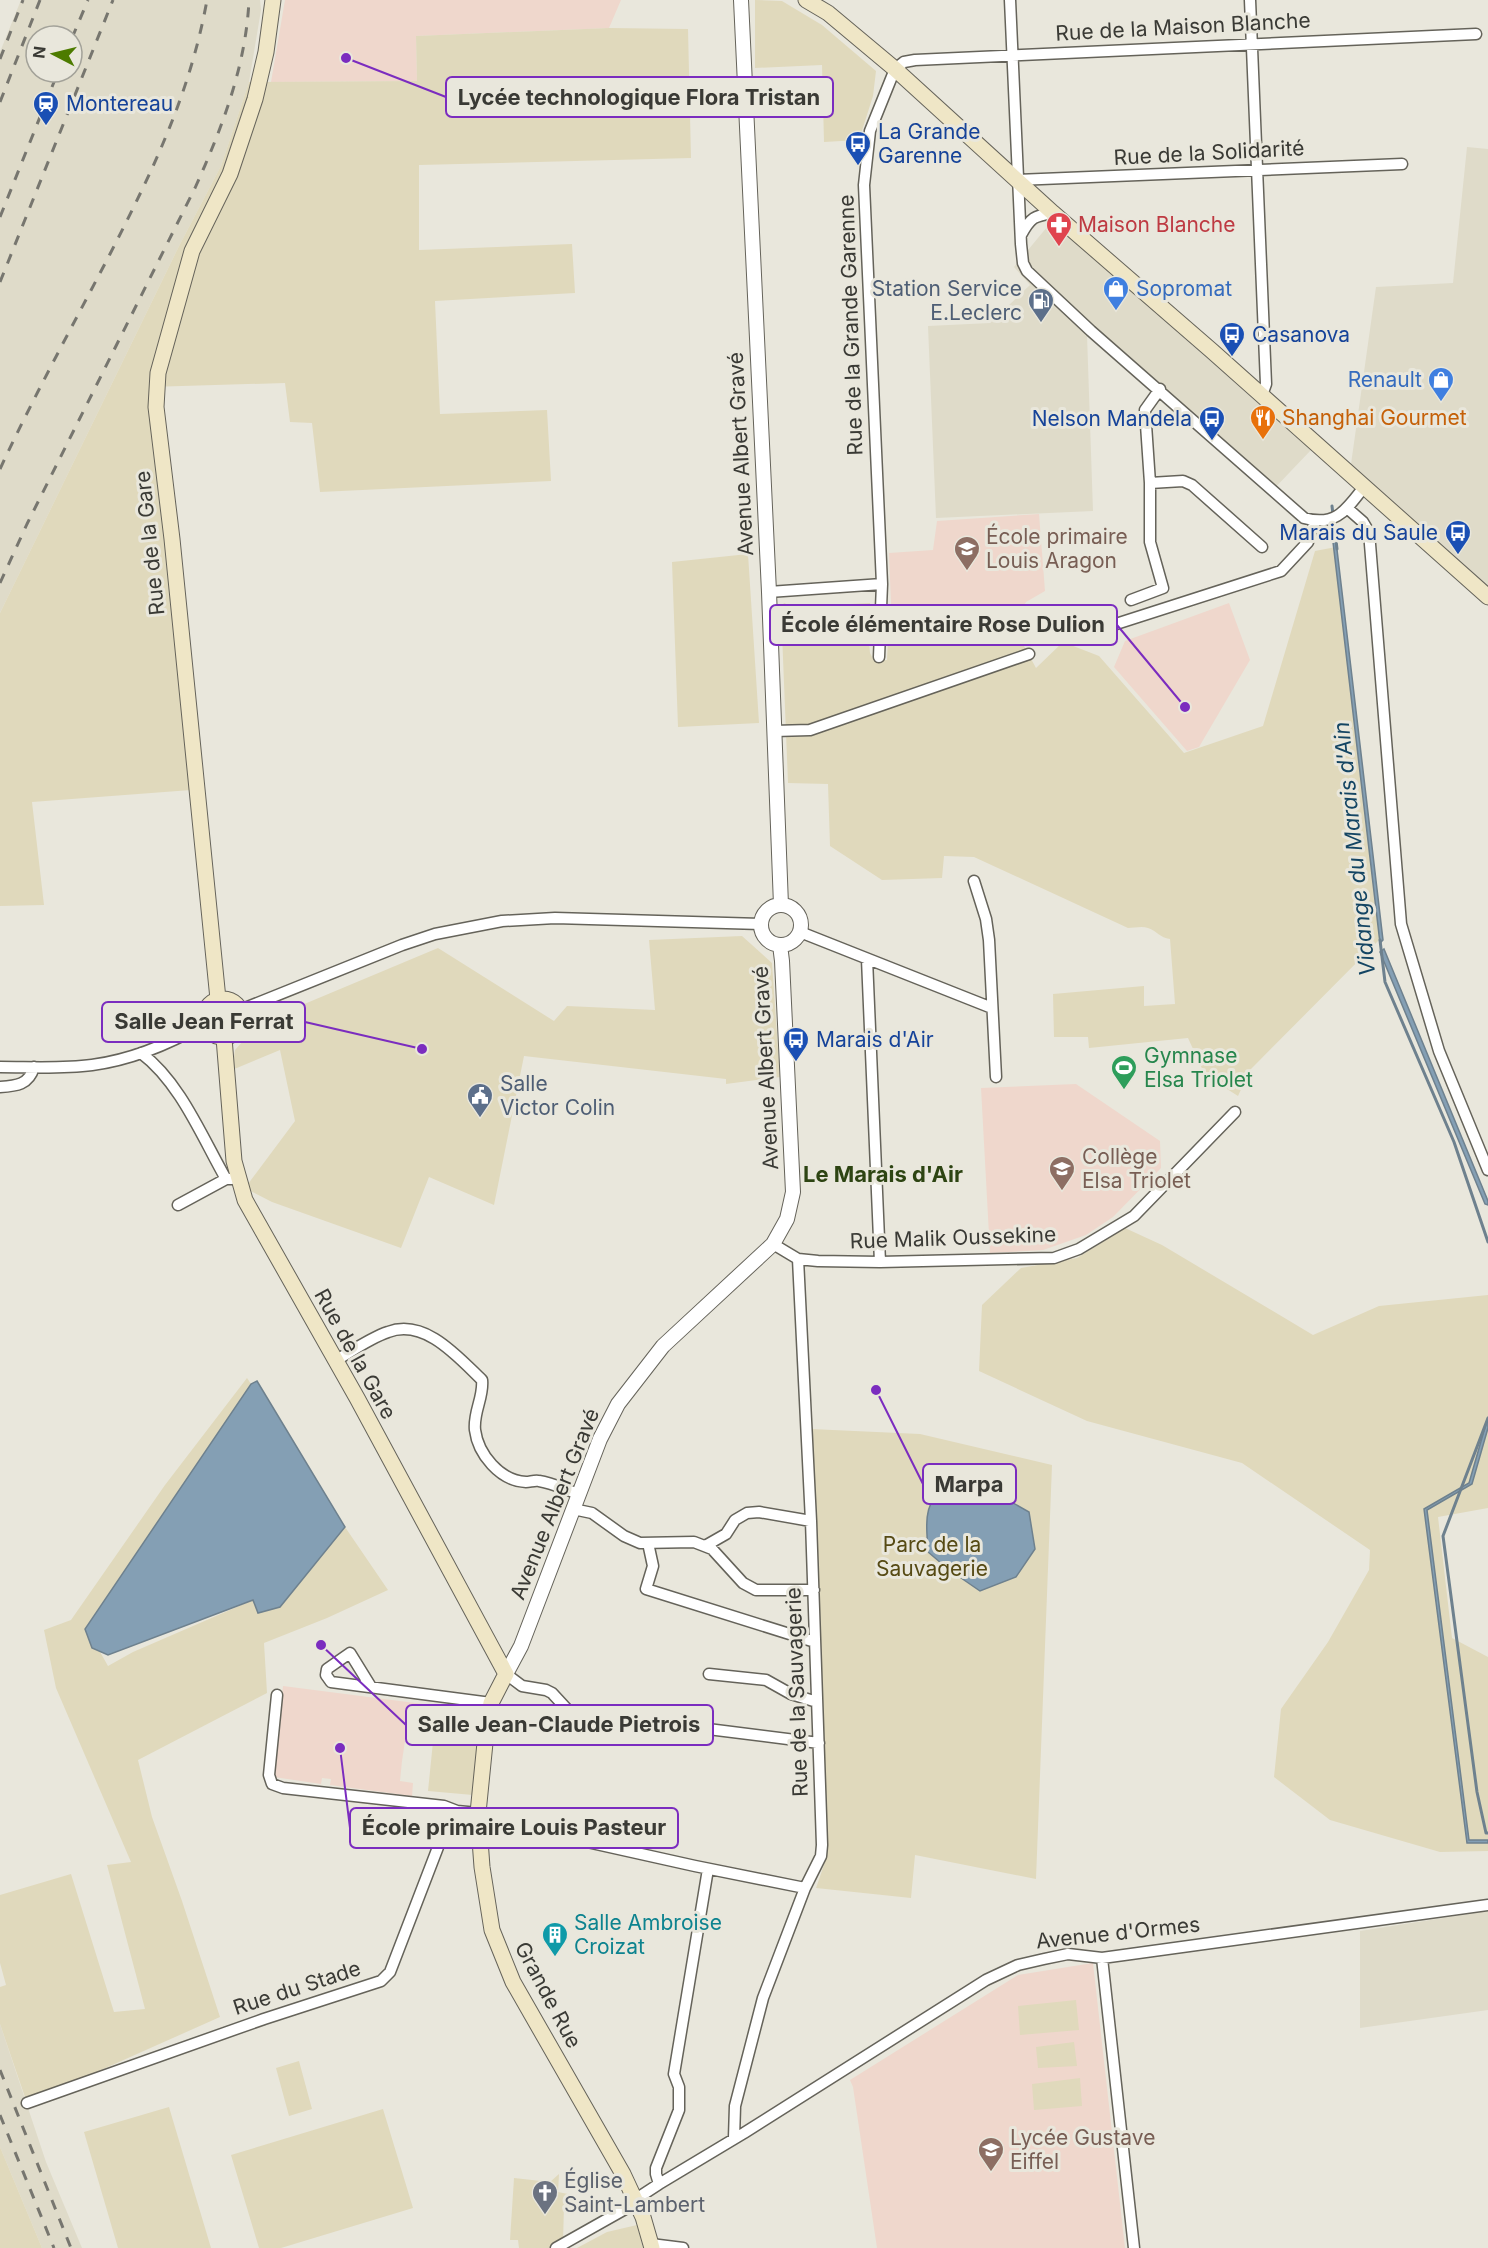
<svg xmlns="http://www.w3.org/2000/svg" width="1488" height="2248" viewBox="0 0 1488 2248" font-family="Inter,sans-serif">
<style>
.built{fill:#dfdbc9;fill-rule:evenodd}
.education{fill:#efd7cc}
.green{fill:#e0d9bc}
.water{fill:#849fb4;stroke:#6e818e;stroke-width:1.5}
.lines{fill:none;stroke-linecap:round;stroke-linejoin:round}
.stream{stroke:#6e818e;stroke-width:3}
.minor-casing{stroke:#65635a;stroke-width:13}
.tertiary-casing{stroke:#65635a;stroke-width:16}
.secondary-casing{stroke:#65635a;stroke-width:17}
.minor{stroke:#fff;stroke-width:10}
.tertiary{stroke:#fff;stroke-width:14}
.secondary{stroke:#efe6c6;stroke-width:15}
.rail{stroke:#77766f;stroke-width:3;stroke-dasharray:10 10;stroke-linecap:butt}
.labels{text-anchor:middle;stroke-width:6;stroke-linejoin:round;paint-order:stroke}
.street-label{font-size:21px;fill:#3a3a35;stroke:#e9e7dc}
.transit-label{font-size:21px;fill:#164399;stroke:#e9e7dc;text-anchor:start}
.health-label{font-size:21px;fill:#be3a42;stroke:#e9e7dc;text-anchor:start}
.service-label{font-size:21px;fill:#4e5e75;stroke:#e9e7dc;text-anchor:end}
.shop-label{font-size:21px;fill:#366cbe;stroke:#e9e7dc;text-anchor:start}
.food-label{font-size:21px;fill:#c56008;stroke:#e9e7dc;text-anchor:start}
.education-label{font-size:21px;fill:#785e54;stroke:#e9e7dc;text-anchor:start}
.leisure-label{font-size:21px;fill:#27864d;stroke:#e9e7dc;text-anchor:start}
.park-label{font-size:21px;fill:#564a14;stroke:#e9e7dc}
.culture-label{font-size:21px;fill:#0d838f;stroke:#e9e7dc;text-anchor:start}
.worship-label{font-size:21px;fill:#5b616d;stroke:#e9e7dc;text-anchor:start}
.water-label{font-size:22px;font-style:italic;fill:#144563;stroke:#e9e7dc}
.neighbourhood-label{font-size:22px;font-weight:bold;fill:#2d4412;stroke:#e9e7dc}
.leader{fill:none;stroke:#7b2cbf;stroke-width:2}
.callout-dot{fill:#7b2cbf;stroke:#e9e7dc;stroke-width:2}
.callout{fill:#e9e7dc;stroke:#7b2cbf;stroke-width:2}
.callout-label{font-size:22px;text-anchor:middle;font-weight:bold;fill:#3a3a35}
</style>
<rect width="100%" height="100%" fill="#e9e7dc"/>
<!-- built -->
<path class="built" d="M21,0H260L261,10L249,82L221,166L179,246L0,613V52ZM36,36H72V72H36Z
M1467,147L1488,149V586L1351,464L1376,287L1453,283Z
M1052,221L1311,450L1269,494L1087,335L1093,511L936,518L928,326L990,323L1030,285L1014,267Z
M1488,1911V2010L1360,2028V1931Z
M0,2024L46,2162L82,2248H42L0,2147Z"/>
<!-- education -->
<path class="education" d="M285,0H621L609,28L416,36L417,81L271,82Z
M1039,514L1045,591L1026,602L1021,611L1019,622L892,629L889,553L933,550L937,521Z
M1229,603L1250,660L1199,747L1187,751L1114,667L1125,641Z
M1076,1084L1160,1141L1161,1168L1113,1217L1086,1235L1043,1250L990,1253L981,1088Z
M283,1686L423,1704L422,1716L409,1714L402,1761L400,1781L413,1783L412,1796L330,1785L331,1779L322,1778L321,1784L274,1777Z
M1093,1963L1125,2248H877L853,2087L850,2080L1018,1975Z"/>
<!-- green -->
<path class="green" d="M755,0L782,1L822,25L876,71L873,96L859,140L824,142L822,65L755,68Z
M609,28L688,29L691,158L419,165V250L572,244L575,293L435,301L440,414L547,410L551,481L320,492L312,423L290,422L285,383L149,387L191,790L32,802L44,905L0,906V613L179,246L221,166L249,82L417,81L416,36Z
M1336,547L1381,938L1250,1070L1238,1096L1205,1075L1188,1038L1089,1048L1088,1037H1054L1053,994L1144,986V1006L1175,1004L1170,939C1160,938 1157,931 1148,928C1142,926 1134,928 1128,928L974,857L944,856L942,878L882,880L830,846L828,784L788,783L781,608L784,603L793,607L870,603L872,626L868,631L870,653L874,661L887,660L888,638L1018,635L1036,668L1063,642L1099,656L1184,753L1263,726L1315,551Z
M748,554L759,723L678,727L672,562Z
M742,936L772,963L780,1077L726,1084V1079L524,1056L494,1205L429,1177L401,1248L272,1202L245,1188L295,1121L280,1050L232,1070L235,1050L259,1023L438,948L554,1021L567,1006L655,1010L649,940Z
M1125,1228L1162,1245L1313,1335L1379,1306L1488,1295V1508L1438,1517L1452,1638L1488,1657V1851L1440,1852L1330,1820L1274,1777L1281,1709L1328,1642L1369,1570L1370,1550L1242,1463L1087,1421L979,1371L982,1305L1021,1268L1077,1258Z
M247,1378L251,1384L86,1627L108,1666L133,1652L253,1600L258,1613L280,1607L345,1527L388,1590L327,1618L264,1643L267,1693L138,1760L152,1817L182,1901L220,2017L27,2103L0,2024V1987L6,1985L0,1963V1895L71,1874L114,2012L145,2009L107,1865L131,1862L56,1688L44,1630L71,1620L165,1485Z
M811,1429L920,1434L1052,1465L1036,1879L915,1855L911,1898L816,1888L825,1862Z
M437,1717L481,1723L473,1795L428,1791L434,1732Z
M1076,2000L1079,2030L1020,2035L1018,2006Z
M1074,2042L1077,2066L1038,2068L1036,2047Z
M299,2061L312,2109L289,2116L276,2068Z
M1080,2078L1082,2106L1034,2110L1032,2084Z
M169,2107L211,2248H118L84,2132Z
M383,2109L413,2208L281,2248H259L231,2155Z
M0,2147L42,2248H0Z
M559,2174L558,2192L568,2194L564,2205L563,2243L553,2248H519L518,2240H510L514,2178L550,2182Z
M637,2225L643,2248H577L607,2232Z"/>
<!-- water -->
<path class="water" d="M1334,524L1383,940L1380,943L1331,525Z
M1384,949L1488,1201V1205L1485,1204L1380,952Z
M257,1381L345,1527L280,1607L258,1613L253,1600L108,1655L92,1648L85,1629L251,1384Z
M1488,1417V1428L1472,1484L1427,1510L1469,1840H1488V1843H1467L1424,1509L1469,1483Z
M949,1479L992,1491L1029,1512L1035,1549L1016,1577L980,1591L948,1569L928,1552C926,1517 923,1505 949,1479Z"/>
<g class="lines">
<!-- stream -->
<path class="stream" d="M1332,506L1337,549
M1380,940L1385,982L1454,1142L1488,1242
M1488,1418L1443,1536L1477,1792L1486,1833H1488"/>
<defs>
<path id="minor" d="M1010,0L1021,244L1023,263L1027,271L1091,331L1304,518C1336,527 1346,510 1364,487
M1250,0L1266,384L1262,395
M1017,180L1402,164
M1021,235C1031,217 1034,216 1053,213
M1150,483L1183,481L1192,485L1262,547
M1347,508L1363,522L1369,532L1401,924L1439,1051L1488,1170
M769,592L882,584
M1131,600L1163,588L1150,542V483L1145,410L1160,389
M1116,624L1281,571L1308,542L1315,521
M879,657L882,584L864,185L870,131L895,69L904,62L915,60L1476,34
M774,731L810,730L1029,654
M974,881L986,919L989,940L996,1077
M800,932L992,1008
M867,959L880,1262
M240,1010L402,945L435,934L502,921L555,918L761,924
M141,1053C180,1082 202,1137 226,1179
M0,1067C31,1067 62,1069 92,1065C130,1060 171,1043 204,1024
M0,1087C16,1086 29,1085 34,1067
M178,1205L226,1179H232
M773,1244L798,1259L818,1261L880,1262L1054,1258L1079,1249L1134,1216L1235,1112
M335,1361C352,1351 370,1338 388,1332C425,1318 458,1357 482,1380C484,1397 473,1412 475,1430C478,1454 500,1481 526,1482C530,1482 535,1480 539,1481C553,1483 566,1490 579,1494
M573,1509L592,1513L624,1536L640,1543L694,1542L712,1549L743,1583L756,1590H814
M648,1543L653,1566L646,1589L815,1642
M705,1546L726,1534L735,1520L747,1513L759,1512L811,1521
M506,1674L522,1686L546,1690L552,1693L576,1719L666,1730L692,1727L819,1743
M709,1674L766,1680L791,1694L817,1702
M371,1687L350,1653L327,1669L326,1675L331,1682L491,1703
M277,1695L269,1775L272,1784L283,1788L444,1806L457,1811
M479,1818L695,1866L805,1888
M1102,1958L1134,2248
M27,2103L264,2019L381,1981L390,1972L450,1816L457,1811L478,1813
M734,2138L735,2106L763,1998L805,1888L821,1856L822,1845L811,1521L798,1259
M659,2184L656,2174V2168L679,2110V2087L674,2074L708,1869
M651,2244L683,2248
M556,2248L627,2208L636,2199L659,2184L744,2133L986,1980L1018,1965L1044,1959L1068,1954L1102,1958L1488,1905"/>
<path id="tertiary" d="M741,0L769,592L781,905
M761 925a20 20 0 1 1 40 0a20 20 0 1 1-40 0Z
M506,1674L521,1646L600,1439L618,1404L663,1346L773,1244L787,1219L793,1192L782,961L780,945"/>
<path id="secondary" d="M806,0L828,13L895,69L1053,213L1212,351L1488,597
M204 1018a19 19 0 1 1 38 0a19 19 0 1 1-38 0Z
M218,999L172,539L156,407L158,373L192,251L230,174L255,99L266,52L273,0
M224,1038L234,1161L245,1200L357,1398L506,1674L491,1703L487,1723L478,1813L482,1867L492,1930L513,1982L623,2174L643,2217L652,2248"/>
</defs>
<!-- minor casing -->
<use href="#minor" class="minor-casing"/>
<!-- tertiary casing -->
<use href="#tertiary" class="tertiary-casing"/>
<!-- secondary casing -->
<use href="#secondary" class="secondary-casing"/>
<!-- minor -->
<use href="#minor" class="minor"/>
<!-- tertiary -->
<use href="#tertiary" class="tertiary"/>
<!-- secondary -->
<use href="#secondary" class="secondary"/>
<!-- rail -->
<path class="rail" d="M72,38L88,0
M0,59L23,0
M0,102L40,0
M0,217L58,72
M0,282L113,0
M0,469C34,396 73,325 110,254C153,170 190,94 207,0
M0,583L27,524L195,188C222,128 246,66 249,0
M0,2070L71,2248
M0,2115L54,2248"/>
</g>
<!-- icons -->
<defs>
<symbol id="station-pin" viewBox="-11 -11 22 30"><path d="M0 17L-7.5 6A9.5 9.5 0 1 1 7.5 6Z" fill="#1a4fb4" stroke="#e9e7dc"/><path d="M-3-6H3Q5-6 5-4V2Q5 4 3 4L4.5 6H3L1.5 4h-3L-3 6H-4.5L-3 4Q-5 4-5 2V-4Q-5-6-3-6ZM-3.5-4v3h7v-3ZM-3.5 1v1.5H-2V1ZM2 1v1.5H3.5V1Z" fill="#fff"/></symbol>
<symbol id="bus-pin" viewBox="-11 -11 22 30"><path d="M0 17L-7.5 6A9.5 9.5 0 1 1 7.5 6Z" fill="#1a4fb4" stroke="#e9e7dc"/><path d="M-5-6H5V4H4V6H2V4H-2V6H-4V4H-5ZM-3.5-4V0h7V-4ZM-3.5 1.2v1.5H-2V1.2ZM2 1.2v1.5H3.5V1.2Z" fill="#fff"/></symbol>
<symbol id="pharmacy-pin" viewBox="-11 -11 22 30"><path d="M0 17L-7.5 6A9.5 9.5 0 1 1 7.5 6Z" fill="#e0444e" stroke="#e9e7dc"/><path d="M-2-6h4v4h4v4h-4v4h-4v-4h-4v-4h4Z" fill="#fff"/></symbol>
<symbol id="shop-pin" viewBox="-11 -11 22 30"><path d="M0 17L-7.5 6A9.5 9.5 0 1 1 7.5 6Z" fill="#3f7fe0" stroke="#e9e7dc"/><path d="M-5-2.5h2.3a2.7 3.5 0 0 1 5.4 0H5L5.5 6h-11ZM-1.5-2.5h3a1.5 2.3 0 0 0-3 0Z" fill="#fff"/></symbol>
<symbol id="fuel-pin" viewBox="-11 -11 22 30"><path d="M0 17L-7.5 6A9.5 9.5 0 1 1 7.5 6Z" fill="#5c6f8a" stroke="#e9e7dc"/><path d="M-5.5-6h7V0h2V4h1.3V-2.5L3-4.5l.8-.8L6-3V5H2.5V1h-1V6h-7ZM-4.2-4.7v3.2H.2V-4.7Z" fill="#fff"/></symbol>
<symbol id="restaurant-pin" viewBox="-11 -11 22 30"><path d="M0 17L-7.5 6A9.5 9.5 0 1 1 7.5 6Z" fill="#e8710a" stroke="#e9e7dc"/><path d="M-5-6h1v4h1v-4h1v4h1v-4h1v5L-1.5 .5V6h-2V.5L-5-1ZM5-6V6H3V1.5H1.5Q1.5-4 5-6Z" fill="#fff"/></symbol>
<symbol id="school-pin" viewBox="-11 -11 22 30"><path d="M0 17L-7.5 6A9.5 9.5 0 1 1 7.5 6Z" fill="#8d6e63" stroke="#e9e7dc"/><path d="M0-5L7-2L0 1L-7-2ZM-4 1L0 2.5L4 1V4Q0 6-4 4Z" fill="#fff"/></symbol>
<symbol id="stadium-pin" viewBox="-11 -11 22 30"><path d="M0 17L-7.5 6A9.5 9.5 0 1 1 7.5 6Z" fill="#2e9e5b" stroke="#e9e7dc"/><path d="M0-5a6.5 5 0 1 0 0 10a6.5 5 0 1 0 0-10ZM-3.5-1.8h7v3.6h-7Z" fill="#fff"/></symbol>
<symbol id="civic-pin" viewBox="-11 -11 22 30"><path d="M0 17L-7.5 6A9.5 9.5 0 1 1 7.5 6Z" fill="#5c6f8a" stroke="#e9e7dc"/><path d="M-.6-6.5H3V-4.5H.6V-3L4-1V1h2V6H-6V1h2V-1L-.6-3ZM-1.2 2.5V6h2.4V2.5Z" fill="#fff"/></symbol>
<symbol id="building-pin" viewBox="-11 -11 22 30"><path d="M0 17L-7.5 6A9.5 9.5 0 1 1 7.5 6Z" fill="#0f9aa8" stroke="#e9e7dc"/><path d="M-4-6H4V6H1V3H-1V6H-4ZM-2.5-4.3h1.7v1.8h-1.7ZM.8-4.3h1.7v1.8H.8ZM-2.5-1h1.7V.8h-1.7ZM.8-1h1.7V.8H.8Z" fill="#fff"/></symbol>
<symbol id="church-pin" viewBox="-11 -11 22 30"><path d="M0 17L-7.5 6A9.5 9.5 0 1 1 7.5 6Z" fill="#6b7280" stroke="#e9e7dc"/><path d="M-1.2-6h2.4v3.5h3.3v2.4h-3.3V6h-2.4V-.1h-3.3v-2.4h3.3Z" fill="#fff"/></symbol>
</defs>
<g fill-rule="evenodd">
<use href="#station-pin" x="31" y="89" width="30" height="40"/>
<use href="#bus-pin" x="843" y="129" width="30" height="40"/>
<use href="#pharmacy-pin" x="1044" y="210" width="30" height="40"/>
<use href="#shop-pin" x="1101" y="274" width="30" height="40"/>
<use href="#fuel-pin" x="1026" y="286" width="30" height="40"/>
<use href="#bus-pin" x="1217" y="320" width="30" height="40"/>
<use href="#shop-pin" x="1426" y="365" width="30" height="40"/>
<use href="#restaurant-pin" x="1248" y="403" width="30" height="40"/>
<use href="#bus-pin" x="1197" y="404" width="30" height="40"/>
<use href="#bus-pin" x="1443" y="518" width="30" height="40"/>
<use href="#school-pin" x="952" y="534" width="30" height="40"/>
<use href="#bus-pin" x="781" y="1025" width="30" height="40"/>
<use href="#stadium-pin" x="1109" y="1053" width="30" height="40"/>
<use href="#civic-pin" x="465" y="1081" width="30" height="40"/>
<use href="#school-pin" x="1047" y="1154" width="30" height="40"/>
<use href="#building-pin" x="540" y="1920" width="30" height="40"/>
<use href="#school-pin" x="976" y="2135" width="30" height="40"/>
<use href="#church-pin" x="530" y="2178" width="30" height="40"/>
</g>
<g class="labels">
<!-- street labels -->
<g class="street-label">
<text transform="translate(1183 27) rotate(-3)" y="7">Rue de la Maison Blanche</text>
<text transform="translate(1209 153) rotate(-3)" y="7">Rue de la Solidarité</text>
<text transform="translate(851 325) rotate(-92)" y="7">Rue de la Grande Garenne</text>
<text transform="translate(741 454) rotate(-93)" y="7">Avenue Albert Gravé</text>
<text transform="translate(150 543) rotate(-96)" y="7">Rue de la Gare</text>
<text transform="translate(766 1068) rotate(-93)" y="7">Avenue Albert Gravé</text>
<text transform="translate(953 1238) rotate(-2)" y="7">Rue Malik Oussekine</text>
<text transform="translate(355 1354) rotate(61)" y="7">Rue de la Gare</text>
<text transform="translate(555 1504) rotate(-68)" y="7">Avenue Albert Gravé</text>
<text transform="translate(797 1692) rotate(-92)" y="7">Rue de la Sauvagerie</text>
<text transform="translate(1118 1933) rotate(-6)" y="7">Avenue d'Ormes</text>
<text transform="translate(297 1988) rotate(-18)" y="7">Rue du Stade</text>
<text transform="translate(548 1995) rotate(62)" y="7">Grande Rue</text>
</g>
<!-- transit labels -->
<g class="transit-label">
<text x="66" y="111">Montereau</text>
<text x="878" y="139">La Grande<tspan x="878" dy="24">Garenne</tspan></text>
<text x="1252" y="342">Casanova</text>
<text x="1192" y="426" text-anchor="end">Nelson Mandela</text>
<text x="1438" y="540" text-anchor="end">Marais du Saule</text>
<text x="816" y="1047">Marais d'Air</text>
</g>
<!-- health labels -->
<g class="health-label">
<text x="1078" y="232">Maison Blanche</text>
</g>
<!-- service labels -->
<g class="service-label">
<text x="1022" y="296">Station Service<tspan x="1022" dy="24">E.Leclerc</tspan></text>
<text x="500" y="1091" text-anchor="start">Salle<tspan x="500" dy="24">Victor Colin</tspan></text>
</g>
<!-- shop labels -->
<g class="shop-label">
<text x="1136" y="296">Sopromat</text>
<text x="1422" y="387" text-anchor="end">Renault</text>
</g>
<!-- food labels -->
<g class="food-label">
<text x="1282" y="425">Shanghai Gourmet</text>
</g>
<!-- education labels -->
<g class="education-label">
<text x="986" y="544">École primaire<tspan x="986" dy="24">Louis Aragon</tspan></text>
<text x="1082" y="1164">Collège<tspan x="1082" dy="24">Elsa Triolet</tspan></text>
<text x="1010" y="2145">Lycée Gustave<tspan x="1010" dy="24">Eiffel</tspan></text>
</g>
<!-- leisure labels -->
<g class="leisure-label">
<text x="1144" y="1063">Gymnase<tspan x="1144" dy="24">Elsa Triolet</tspan></text>
</g>
<!-- park labels -->
<g class="park-label">
<text x="932" y="1552">Parc de la<tspan x="932" dy="24">Sauvagerie</tspan></text>
</g>
<!-- culture labels -->
<g class="culture-label">
<text x="574" y="1930">Salle Ambroise<tspan x="574" dy="24">Croizat</tspan></text>
</g>
<!-- worship labels -->
<g class="worship-label">
<text x="564" y="2188">Église<tspan x="564" dy="24">Saint-Lambert</tspan></text>
</g>
<!-- water labels -->
<g class="water-label">
<text transform="translate(1354 849) rotate(-96)" y="8">Vidange du Marais d'Ain</text>
</g>
<!-- neighbourhood labels -->
<g class="neighbourhood-label">
<text x="883" y="1182">Le Marais d'Air</text>
</g>
</g>
<!-- callouts -->
<path class="leader" d="M346 58L446 97M1185 707L1117 625M422 1049L305 1022M876 1390L923 1484M321 1645L406 1725M340 1748L350 1828"/>
<g class="callout-dot">
<circle cx="346" cy="58" r="6"/>
<circle cx="1185" cy="707" r="6"/>
<circle cx="422" cy="1049" r="6"/>
<circle cx="876" cy="1390" r="6"/>
<circle cx="321" cy="1645" r="6"/>
<circle cx="340" cy="1748" r="6"/>
</g>
<g class="callout">
<rect x="446" y="77" width="387" height="40" rx="6"/>
<rect x="770" y="605" width="347" height="40" rx="6"/>
<rect x="102" y="1002" width="203" height="40" rx="6"/>
<rect x="923" y="1464" width="93" height="40" rx="6"/>
<rect x="406" y="1705" width="307" height="40" rx="6"/>
<rect x="350" y="1808" width="328" height="40" rx="6"/>
</g>
<g class="callout-label">
<text x="639" y="105">Lycée technologique Flora Tristan</text>
<text x="943" y="632">École élémentaire Rose Dulion</text>
<text x="204" y="1029">Salle Jean Ferrat</text>
<text x="969" y="1492">Marpa</text>
<text x="559" y="1732">Salle Jean-Claude Pietrois</text>
<text x="514" y="1835">École primaire Louis Pasteur</text>
</g>
<!-- north arrow -->
<g transform="translate(54 54) rotate(277)"><circle r="28" fill="#e9e7dc" stroke="#a3a299" stroke-width="1.5"/>
<path d="M0-4.5L10 22L0 15L-10 22Z" fill="#4d7b00"/>
<text y="-9" font-size="16" font-weight="bold" text-anchor="middle" fill="#3a3a35">N</text>
</g>
</svg>
